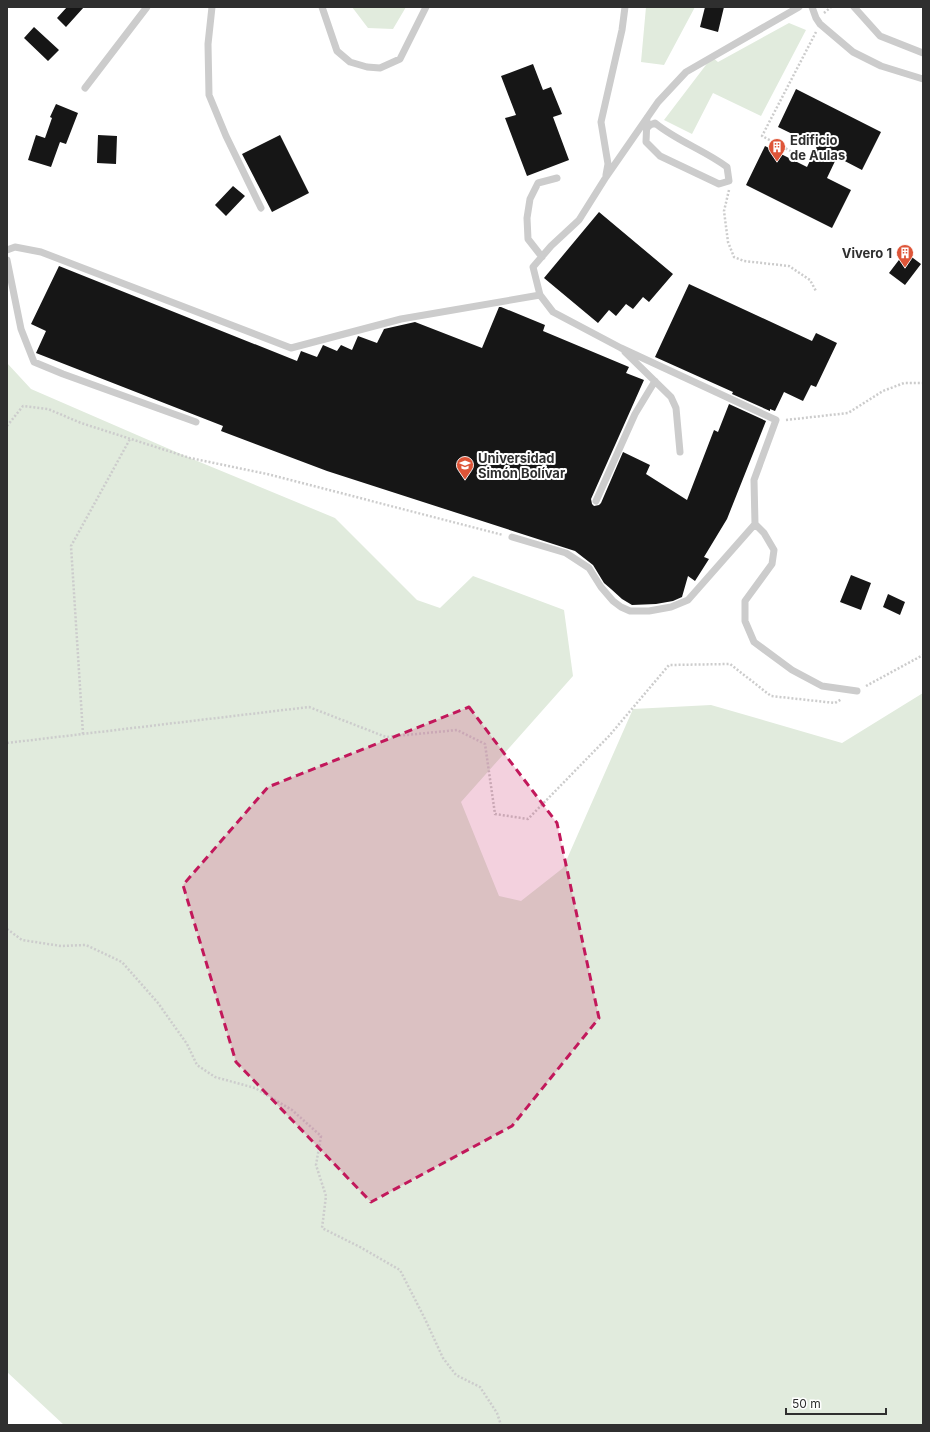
<svg xmlns="http://www.w3.org/2000/svg" width="930" height="1432" viewBox="0 0 930 1432" font-family="Inter,sans-serif">
<style>
.green{fill:#e1ebdd}
.building{fill:#161616}
.lines{fill:none;stroke-linecap:round;stroke-linejoin:round}
.path{stroke:#ccc;stroke-width:2.5;stroke-dasharray:2 2;stroke-linecap:butt}
.lane{stroke:#ccc;stroke-width:7}
.marked{fill:#c2185b;fill-opacity:0.2;stroke:#c2185b;stroke-width:3;stroke-dasharray:8 5;stroke-linejoin:round}
.labels{text-anchor:middle;stroke-width:4;stroke-linejoin:round;paint-order:stroke}
.poi-label{font-size:13px;font-weight:bold;fill:#2f2f2f;stroke:#fff;text-anchor:start}
</style>
<rect width="100%" height="100%" fill="#fff"/>
<!-- green -->
<path class="green" d="M352,7H406L393,29L368,28Z
M646,7H695L664,65L641,62Z
M789,23L806,30L761,116L713,93L692,134L664,120L712,57L718,62Z
M7,363L31,389L190,458L335,518L417,600L440,608L473,576L564,610L573,676L461,802L499,896L521,901L563,868L633,709L711,705L842,743L923,693V1425H64L7,1372Z"/>
<!-- building -->
<path class="building" d="M67,7H84L66,27L57,18Z
M705,7H724L718,32L700,27Z
M34,27L59,50L48,61L24,38Z
M533,64L543,90L551,87L562,114L553,117L569,160L527,176L505,118L516,115L501,76Z
M796,89L881,132L862,170L837,157L827,178L851,190L832,228L746,185L765,146L807,167L817,146L778,127Z
M56,104L78,113L66,144L60,142L51,167L28,160L36,135L45,138L52,118L50,117Z
M98,135L117,136L116,164L97,163Z
M280,135L309,193L272,212L242,154Z
M233,186L245,196L226,216L215,205Z
M599,212L673,274L649,302L643,297L633,309L626,304L616,316L609,310L598,323L544,278Z
M905,252L921,264L905,285L889,273Z
M59,266L297,361L301,351L317,357L323,345L337,351L341,345L352,350L358,336L377,343L384,329L415,322L482,348L499,307H501L545,325L543,331L629,367L626,373L644,380L591,499L592,504L594,506L599,505L601,503L623,452L650,465L646,474L687,500L714,430L718,432L729,404L766,421L727,519L704,557L709,559L695,581L688,576L682,597L673,601L656,604L632,605L622,599L611,589L604,583L593,565L575,551L327,471L221,431L223,426L36,353L46,331L31,324Z
M689,284L812,341L816,333L837,343L816,387L811,385L803,401L784,392L775,411L770,409V411L732,394L733,392L655,357Z
M851,575L871,583L861,610L840,602Z
M888,594L905,602L900,615L883,607Z"/>
<g class="lines">
<!-- path -->
<path class="path" d="M824,13L831,7
M798,155L762,136L816,32
M729,190L724,211L728,242L734,257L744,261L789,266L810,280L816,291
M786,420L848,413L883,391L904,383H923
M7,426L23,406L48,409L81,423L190,458L267,474L503,535
M866,686L923,655
M83,734L71,546L130,439
M7,743L309,707L386,737L457,730L485,744L495,814L528,819L609,736L669,665L730,664L771,696L835,703L842,699
M7,929L22,940L61,946L86,945L122,962L158,1003L187,1044L197,1065L215,1077L255,1088L292,1110L321,1136L316,1165L326,1196L322,1228L360,1247L400,1270L425,1319L443,1358L456,1375L480,1387L497,1413L501,1425"/>
<!-- lane -->
<path class="lane" d="M212,7L208,44L209,95L226,136L261,208
M322,7L337,51L350,62L367,67L380,68L400,59L426,7
M812,7L816,18L820,24L853,52L881,66L923,79
M854,7L880,36L923,53
M85,88L147,7
M647,128L650,125L655,123C677,141 704,150 727,167L729,181L719,184L660,156L646,142L647,118
M606,175L608,164L601,122L622,30L625,7
M7,250L15,247L41,252L291,348L401,319L540,295
M542,257L528,239L527,218L530,199L538,183L557,178
M7,260L21,329L34,362L63,374L196,422
M625,352L671,397L676,408L680,452
M596,501L635,414L655,381
M755,524L764,533L774,550L772,564L745,601V621L754,642L792,670L822,686L857,691
M512,537L566,553L589,568L601,587L613,601L621,607L630,611H649L671,607L688,600L755,524L754,480L776,420L621,348L553,312L540,295L533,267L551,246L579,220L606,177L658,102L686,72L799,7"/>
</g>
<!-- marked area -->
<path class="marked" d="M469,707L557,823L599,1018L512,1126L371,1202L236,1062L183,885L268,787Z"/>
<!-- icons -->
<defs>
<symbol id="building-pin" viewBox="-11 -11 22 30"><path d="M0 17L-7.5 6A9.5 9.5 0 1 1 7.5 6Z" fill="#de5538" stroke="#fff"/><path d="M-4-6H4V6H1V3H-1V6H-4ZM-2.5-4.3h1.7v1.8h-1.7ZM.8-4.3h1.7v1.8H.8ZM-2.5-1h1.7V.8h-1.7ZM.8-1h1.7V.8H.8Z" fill="#fff"/></symbol>
<symbol id="university-pin" viewBox="-11 -11 22 30"><path d="M0 17L-7.5 6A9.5 9.5 0 1 1 7.5 6Z" fill="#de5538" stroke="#fff"/><path d="M0-5L7-2L0 1L-7-2ZM-4 1L0 2.5L4 1V4Q0 6-4 4Z" fill="#fff"/></symbol>
</defs>
<g fill-rule="evenodd">
<use href="#building-pin" x="767" y="137" width="20" height="27"/>
<use href="#building-pin" x="895" y="243" width="20" height="27"/>
<use href="#university-pin" x="455" y="455" width="20" height="27"/>
</g>
<g class="labels">
<!-- poi labels -->
<g class="poi-label">
<text x="790" y="145">Edificio<tspan x="790" dy="15">de Aulas</tspan></text>
<text x="892" y="258" text-anchor="end">Vivero 1</text>
<text x="478" y="463">Universidad<tspan x="478" dy="15">Simón Bolívar</tspan></text>
</g>
</g>
<!-- border -->
<rect width="930" height="1432" fill="none" stroke="#2f2f2f" stroke-width="16"/>
<!-- scale -->
<path d="M786 1408v6h100v-6" fill="none" stroke="#2f2f2f" stroke-width="2"/>
<text x="792" y="1408" font-size="12" fill="#2f2f2f" stroke="#ffffff" stroke-width="3" paint-order="stroke">50 m</text>
</svg>
